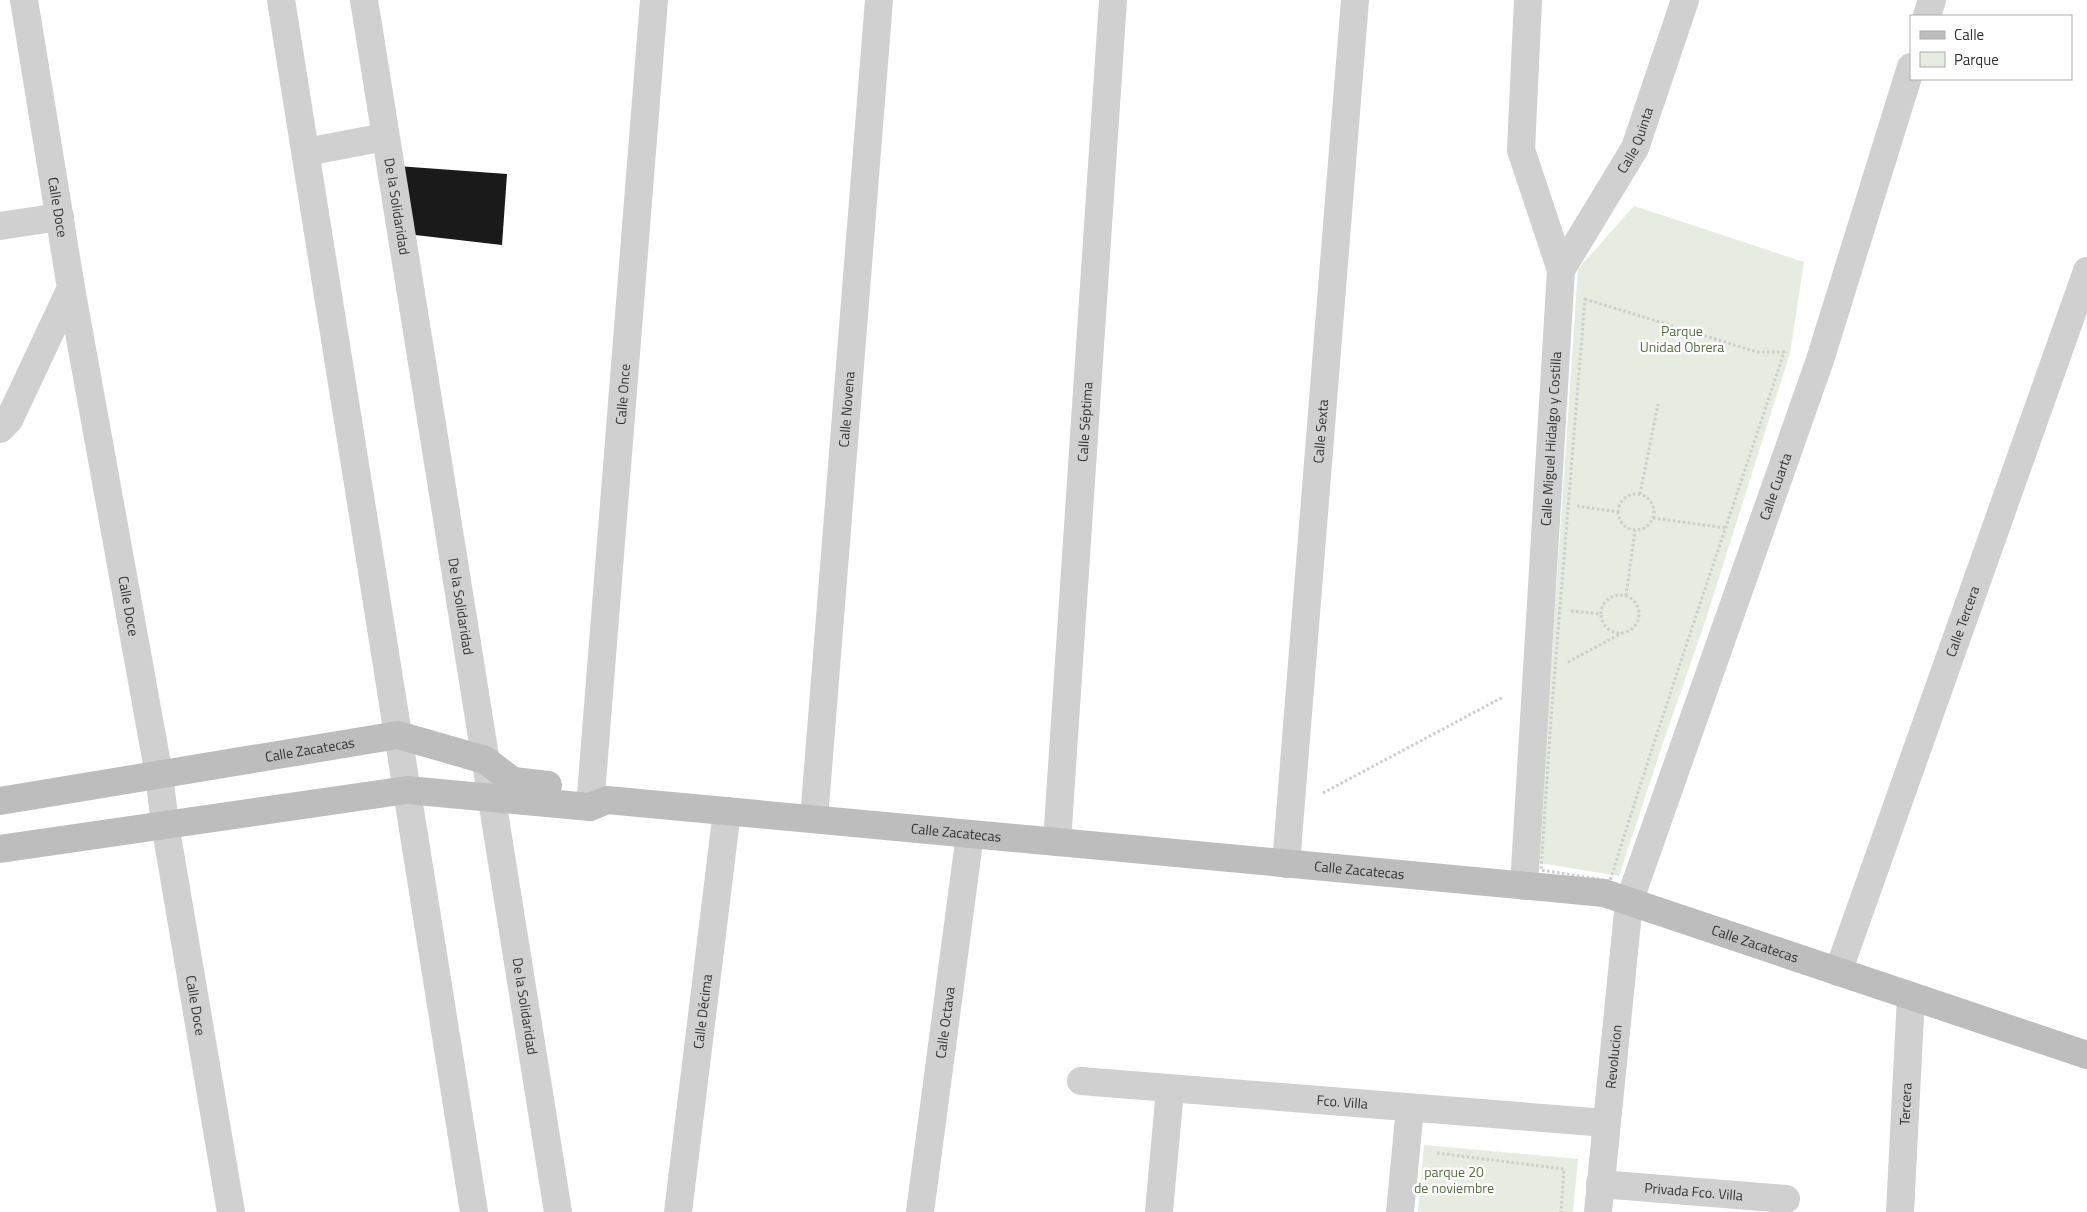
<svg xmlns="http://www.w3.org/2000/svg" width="2087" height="1212" viewBox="0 0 2087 1212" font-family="'Titillium Web',sans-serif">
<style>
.green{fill:#e6ecdf}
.building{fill:#1a1a1a}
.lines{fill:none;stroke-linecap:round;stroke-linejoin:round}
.path{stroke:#cdcdcd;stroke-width:3;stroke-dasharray:2.5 2.5;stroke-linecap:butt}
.street{stroke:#d0d0d0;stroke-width:28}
.secondary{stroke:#bdbdbd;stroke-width:28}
.labels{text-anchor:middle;stroke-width:5;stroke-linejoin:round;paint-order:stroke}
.street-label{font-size:14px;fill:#333;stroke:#fff}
.park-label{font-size:14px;fill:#56703f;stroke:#fff}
</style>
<rect width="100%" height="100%" fill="#fff"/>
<!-- green -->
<path class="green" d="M1634,206L1804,262L1790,353L1705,622L1664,740L1619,876L1534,862L1539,842L1578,269Z
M1424,1145L1578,1159L1573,1212H1418Z"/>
<!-- building -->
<path class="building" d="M397,166L507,174L502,245L398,233Z"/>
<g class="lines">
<!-- path -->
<path class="path" d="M1585,299L1757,352H1784C1726,529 1665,704 1610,881L1541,870L1551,718Z
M1618 512a18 18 0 1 1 36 0a18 18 0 1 1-36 0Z
M1640,494L1658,404
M1577,506L1618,512
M1653,518L1726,528
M1601 614a19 19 0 1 1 38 0a19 19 0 1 1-38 0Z
M1626,596L1635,530
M1571,611L1601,614
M1568,662L1622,633
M1323,793L1503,697
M1437,1153L1564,1169L1561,1212"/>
<!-- street -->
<g class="street">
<path id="s1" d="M24,0L71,288L159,775L165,824L231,1212"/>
<path d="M281,0L474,1212"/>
<path id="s2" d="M364,0L558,1212"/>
<path d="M1927,16L1932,0"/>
<path d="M306,152L385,137"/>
<path d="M0,226L60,217"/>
<path id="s3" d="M1561,270L1635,148L1685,0"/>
<path d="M0,429L9,420L71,288"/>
<path id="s4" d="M590,807L654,0"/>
<path id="s5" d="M814,819L879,0"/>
<path id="s6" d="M1057,842L1113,0"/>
<path id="s7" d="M1286,864L1355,0"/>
<path id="s8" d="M1524,886L1561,270L1521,150L1528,0"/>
<path id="s9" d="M1838,972L2087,271"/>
<path id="s10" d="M1081,1081L1606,1123"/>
<path id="s11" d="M1600,1184L1786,1199"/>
<path id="s12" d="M678,1212L727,811"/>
<path id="s13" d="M920,1212L970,834"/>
<path d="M1159,1212L1170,1089"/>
<path d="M1400,1212L1410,1108"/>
<path id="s14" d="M1598,1212L1629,902L1820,360L1911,67"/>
<path id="s15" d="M1900,1212L1911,996"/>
</g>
<!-- secondary -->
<g class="secondary">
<path id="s16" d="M0,801L398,735L485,760L513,781L548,785"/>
<path id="s17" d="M0,849L407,790L590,807L607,800L1604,893L2087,1055"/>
</g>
</g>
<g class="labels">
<!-- street labels -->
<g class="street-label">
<text dy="5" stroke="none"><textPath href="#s3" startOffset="150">Calle Quinta</textPath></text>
<text dy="5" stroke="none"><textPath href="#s2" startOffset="209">De la Solidaridad</textPath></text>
<text dy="5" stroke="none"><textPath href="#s1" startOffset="210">Calle Doce</textPath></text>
<text dy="5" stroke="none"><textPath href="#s4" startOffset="414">Calle Once</textPath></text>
<text dy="5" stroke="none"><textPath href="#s5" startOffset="411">Calle Novena</textPath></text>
<text dy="5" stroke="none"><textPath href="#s6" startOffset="421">Calle Séptima</textPath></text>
<text dy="5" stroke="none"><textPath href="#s7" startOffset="434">Calle Sexta</textPath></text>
<text dy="5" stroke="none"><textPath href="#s8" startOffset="448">Calle Miguel Hidalgo y Costilla</textPath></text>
<text dy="5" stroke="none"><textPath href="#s14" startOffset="752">Calle Cuarta</textPath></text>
<text dy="5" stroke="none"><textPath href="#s1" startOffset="615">Calle Doce</textPath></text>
<text dy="5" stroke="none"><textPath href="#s2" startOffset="614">De la Solidaridad</textPath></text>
<text dy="5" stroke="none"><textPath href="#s9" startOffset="372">Calle Tercera</textPath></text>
<text dy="5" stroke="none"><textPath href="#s16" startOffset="314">Calle Zacatecas</textPath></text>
<text dy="5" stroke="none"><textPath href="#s17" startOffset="964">Calle Zacatecas</textPath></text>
<text dy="5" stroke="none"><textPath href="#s17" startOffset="1369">Calle Zacatecas</textPath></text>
<text dy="5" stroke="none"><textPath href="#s17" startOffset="1774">Calle Zacatecas</textPath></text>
<text dy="5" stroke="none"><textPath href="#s1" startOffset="1020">Calle Doce</textPath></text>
<text dy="5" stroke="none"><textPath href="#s2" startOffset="1019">De la Solidaridad</textPath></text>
<text dy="5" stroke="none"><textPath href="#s12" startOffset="202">Calle Décima</textPath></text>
<text dy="5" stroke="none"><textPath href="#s13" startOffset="191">Calle Octava</textPath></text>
<text dy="5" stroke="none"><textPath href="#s14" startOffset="156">Revolucion</textPath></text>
<text dy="5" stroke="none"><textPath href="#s10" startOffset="262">Fco. Villa</textPath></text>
<text dy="5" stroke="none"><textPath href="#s15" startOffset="108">Tercera</textPath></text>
<text dy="5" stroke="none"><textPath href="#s11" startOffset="94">Privada Fco. Villa</textPath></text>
</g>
<!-- park labels -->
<g class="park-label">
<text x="1682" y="336">Parque<tspan x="1682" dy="16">Unidad Obrera</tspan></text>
<text x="1454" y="1177">parque 20<tspan x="1454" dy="16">de noviembre</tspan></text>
</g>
</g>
<!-- legend -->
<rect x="1910" y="15" width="162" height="65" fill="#ffffff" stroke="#adadad"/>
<rect x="1920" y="31" width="25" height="8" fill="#bdbdbd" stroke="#adadad"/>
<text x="1954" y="40" font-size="15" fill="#333333">Calle</text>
<rect x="1920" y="52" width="25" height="15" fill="#e6ecdf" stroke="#adadad"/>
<text x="1954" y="65" font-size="15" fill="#333333">Parque</text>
</svg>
